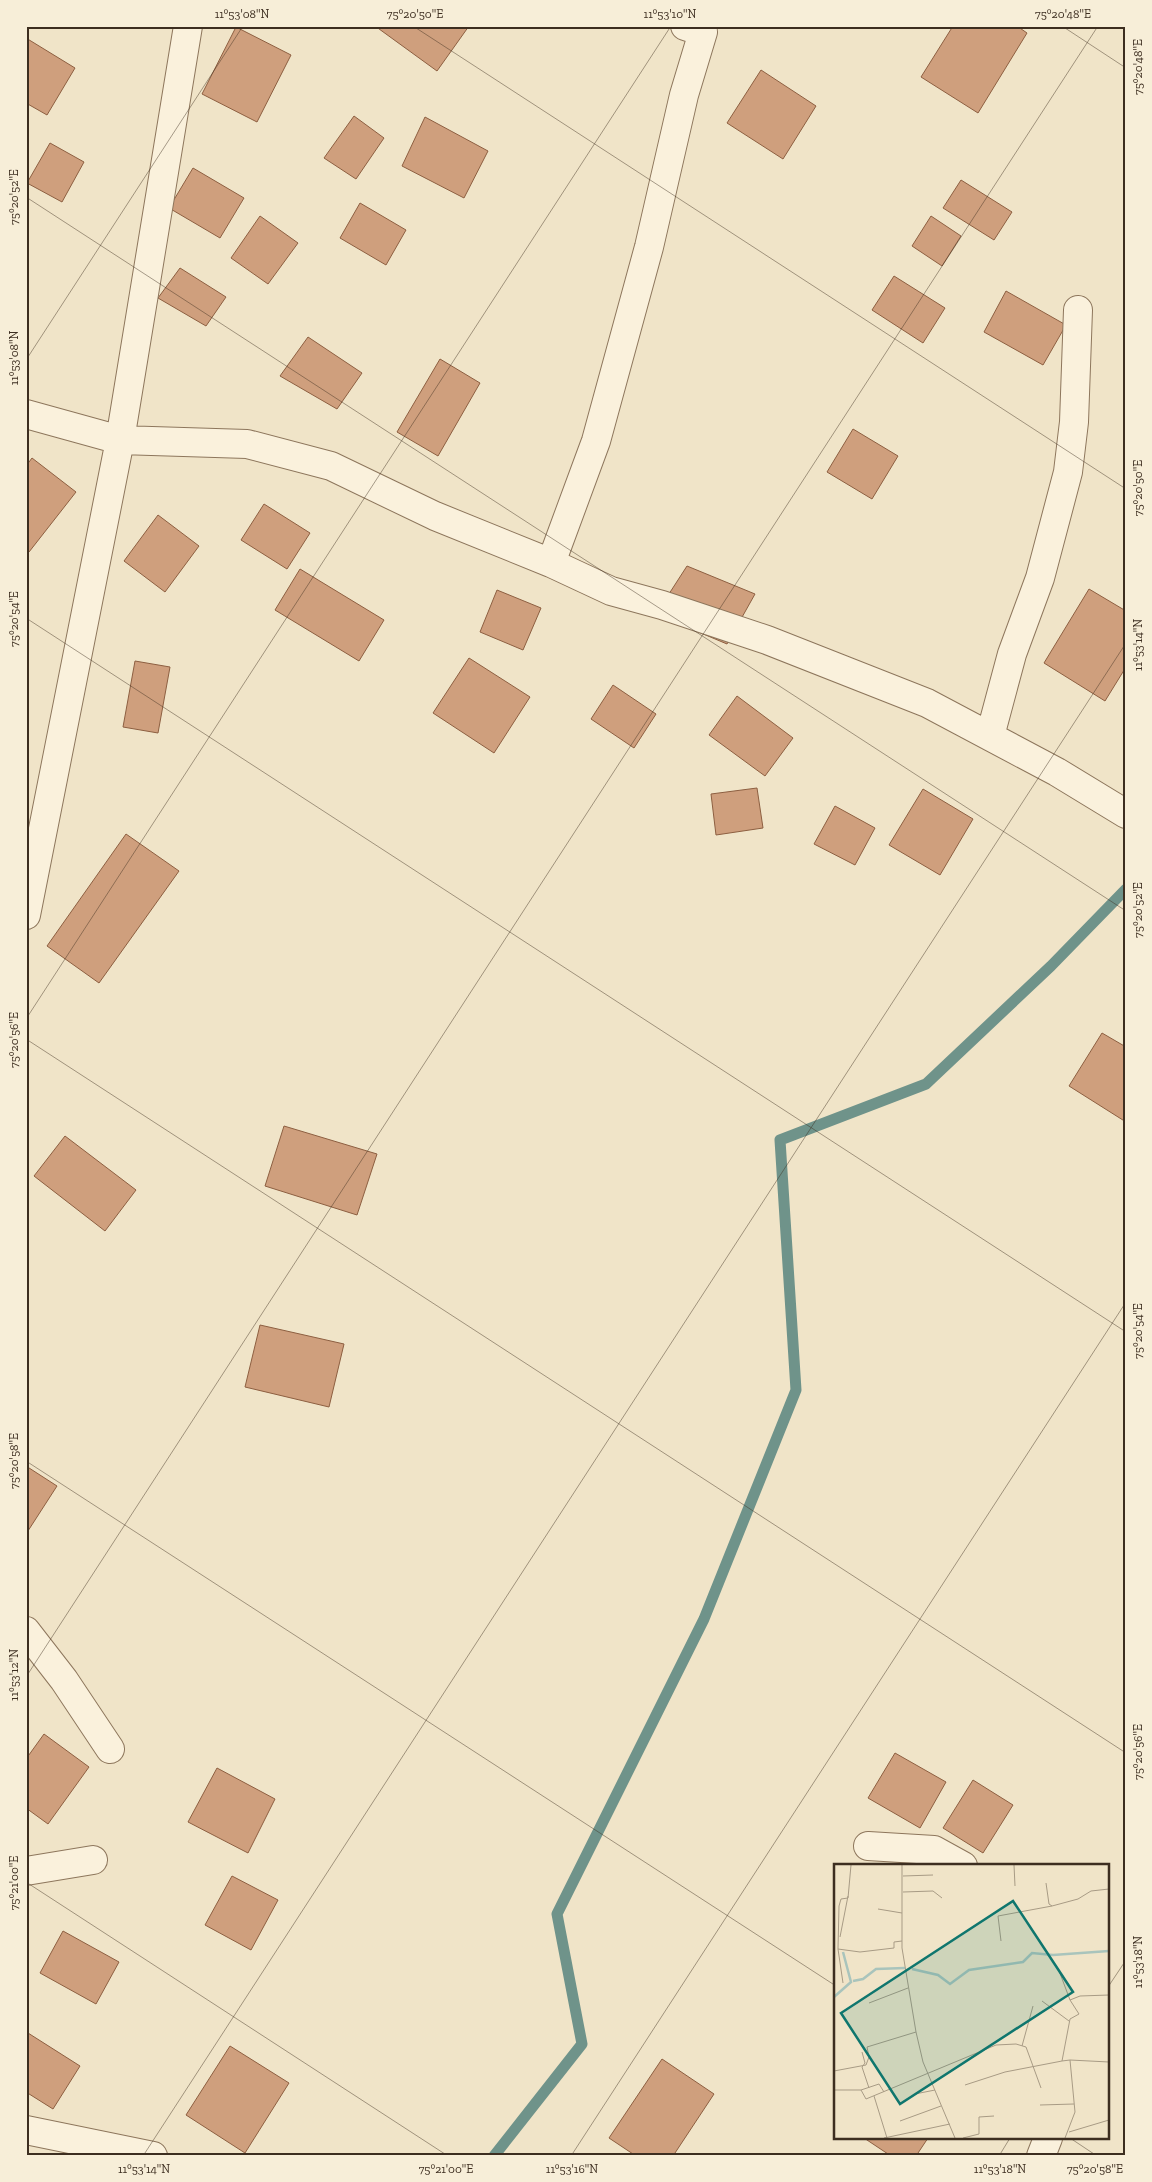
<svg xmlns="http://www.w3.org/2000/svg" width="1152" height="2182" viewBox="0 0 1152 2182" font-family="'Zilla Slab',serif">
<style>
.lines{fill:none;stroke-linecap:round;stroke-linejoin:round}
.stream{stroke:#6f938a;stroke-width:11}
.building{fill:#cf9f7d;stroke:#8d5f41}
.minor-casing{stroke:#8d765c;stroke-width:30}
.minor{stroke:#faf1dc;stroke-width:28}
.ticks{fill:none;stroke:#3d2e20;stroke-width:1;stroke-opacity:0.45}
.inset-river{fill:none;stroke:#a9c4bc;stroke-width:2.5}
.inset-road{fill:none;stroke:#a89b85;stroke-width:1}
.view{fill:#0f766e;fill-opacity:0.15;stroke:#0f766e;stroke-width:2.5}
.inset-edge{fill:none;stroke:#3d2e20;stroke-width:2.5}
.neatline{fill:none;stroke:#3d2e20;stroke-width:2}
.ticks-label{font-size:12px;text-anchor:middle;fill:#3d2e20}
</style>
<rect width="100%" height="100%" fill="#f0e4c8"/>
<g class="lines">
<!-- stream -->
<path class="stream" d="M494,2156L582,2044L557,1914L704,1619L796,1390L780,1140L926,1084L1051,966L1126,889"/>
</g>
<!-- building -->
<path class="building" d="M375,26H469L437,71Z
M953,26H1017L1027,33L978,113L921,77Z
M236,27L291,55L257,122L202,94Z
M26,38L75,68L47,115L26,103Z
M761,70L816,106L783,159L727,123Z
M354,116L384,138L356,179L324,158Z
M425,117L488,151L464,198L402,166Z
M50,143L84,162L62,202L27,183Z
M193,168L244,198L220,238L169,208Z
M961,180L1012,212L994,240L943,208Z
M360,203L406,230L386,265L340,238Z
M260,216L298,243L268,284L231,258Z
M931,216L961,236L942,266L912,246Z
M180,268L226,297L206,326L158,298Z
M894,276L945,308L923,343L872,310Z
M1006,291L1066,325L1043,365L984,332Z
M308,337L362,373L337,409L280,376Z
M440,359L480,383L438,456L397,432Z
M853,429L898,456L872,499L827,472Z
M32,458L76,492L29,552L26,550V466Z
M264,504L310,533L287,569L241,540Z
M158,515L199,546L165,592L124,561Z
M687,566L755,594L727,644L656,614Z
M300,569L384,620L359,661L275,610Z
M1089,589L1126,611V667L1105,701L1044,663Z
M497,590L541,608L523,650L480,632Z
M469,658L530,697L494,753L433,713Z
M135,661L170,667L158,733L123,727Z
M613,685L656,714L634,748L591,719Z
M737,696L793,738L765,776L709,735Z
M757,788L763,828L716,835L711,794Z
M923,789L973,819L940,875L889,845Z
M835,806L875,828L855,865L814,844Z
M126,834L179,871L99,983L47,946Z
M1102,1033L1126,1047V1122L1069,1086Z
M284,1126L377,1154L357,1215L265,1186Z
M65,1136L136,1190L105,1231L34,1176Z
M260,1325L344,1344L329,1407L245,1387Z
M26,1466L57,1486L26,1534Z
M44,1734L89,1767L48,1824L26,1808V1759Z
M895,1753L946,1782L920,1828L868,1798Z
M217,1768L275,1799L248,1853L188,1822Z
M973,1780L1013,1805L983,1853L943,1828Z
M232,1876L278,1900L251,1950L205,1925Z
M63,1931L119,1962L96,2004L40,1973Z
M28,2033L80,2066L53,2109L26,2092V2036Z
M230,2046L289,2083L245,2153L186,2115Z
M662,2059L714,2094L673,2156H636L609,2138Z
M864,2138H928L916,2156H891Z"/>
<g class="lines">
<defs>
<path id="minor" d="M26,414L120,440L247,444L331,466L435,516L551,563L596,441L649,247L684,95L703,32L685,26
M551,563L611,591L662,605L767,640L927,703L1057,772L1126,814
M990,736L1012,654L1040,578L1068,472L1074,422L1078,310
M26,915L120,440L188,26
M26,1631L64,1680L110,1749
M868,1846L934,1850L963,1866
M26,1871L93,1860
M26,2130L153,2156
M1041,2156L1048,2138"/>
</defs>
<!-- minor casing -->
<use href="#minor" class="minor-casing"/>
<!-- minor -->
<use href="#minor" class="minor"/>
</g>
<!-- ticks -->
<path class="ticks" d="M413,26L1126,489M1062,26L1126,68M26,197L1126,911M26,360L243,26M26,618L1126,1332M26,1019L671,26M26,1039L1126,1753M26,1461L836,1986M26,1677L1098,26M26,1882L448,2156M1108,1987L1126,1960M1070,2138L1097,2156M143,2156L1126,643M571,2156L1126,1302M999,2156L1010,2138"/>
<!-- overview -->
<g transform="translate(834 1864)">
<rect width="275" height="275" fill="#f0e4c8"/>
<path class="inset-river" d="M78,105L104,111L116,120L135,106L189,98L198,89L219,91L275,87M19,117L29,115L42,105L71,104M0,133L17,118L9,88"/>
<path class="inset-road" d="M68,1V84L82,168M180,1L181,22M69,12L99,11M212,19L215,40L218,42L244,35L257,27L275,25M69,28L99,27L108,34M44,45L68,49M6,73L14,32M167,77L164,52L218,42M4,85L26,88L60,84V78L68,77M224,104L236,136M9,119L4,85L5,42L7,35L14,34L17,1M208,137L235,157M35,139L74,124M188,182L199,142M28,188L31,199L28,203L35,224M236,196L275,198M0,207L32,201L35,193L33,183L82,168L89,198L121,274M131,221L171,208L228,197M0,226H27L32,235L162,181L182,180L192,183L207,224M27,226L45,220L50,228M81,230L101,226M40,232L53,274M206,241L240,240M66,257L107,242M235,268L275,256M50,274L116,260M129,274L145,270V253L160,252M231,274L241,248L236,196L228,197L236,155L245,150L236,136L246,132L275,131"/>
<path class="view" d="M179,37L239,128L66,240L7,149Z"/>
<rect width="275" height="275" class="inset-edge"/>
</g>
<!-- border -->
<rect width="1152" height="2182" fill="none" stroke="#f7eed8" stroke-width="55"/>
<rect x="28" y="28" width="1096" height="2126" class="neatline"/>
<g class="ticks-label">
<text x="242" y="18">11°53'08"N</text>
<text x="415" y="18">75°20'50"E</text>
<text x="670" y="18">11°53'10"N</text>
<text x="1063" y="18">75°20'48"E</text>
<text transform="translate(1138 67) rotate(-90)" y="4">75°20'48"E</text>
<text transform="translate(14 197) rotate(-90)" y="4">75°20'52"E</text>
<text transform="translate(14 358) rotate(-90)" y="4">11°53'08"N</text>
<text transform="translate(1138 488) rotate(-90)" y="4">75°20'50"E</text>
<text transform="translate(14 619) rotate(-90)" y="4">75°20'54"E</text>
<text transform="translate(1138 645) rotate(-90)" y="4">11°53'14"N</text>
<text transform="translate(1138 910) rotate(-90)" y="4">75°20'52"E</text>
<text transform="translate(14 1040) rotate(-90)" y="4">75°20'56"E</text>
<text transform="translate(1138 1331) rotate(-90)" y="4">75°20'54"E</text>
<text transform="translate(14 1461) rotate(-90)" y="4">75°20'58"E</text>
<text transform="translate(14 1675) rotate(-90)" y="4">11°53'12"N</text>
<text transform="translate(1138 1752) rotate(-90)" y="4">75°20'56"E</text>
<text transform="translate(14 1883) rotate(-90)" y="4">75°21'00"E</text>
<text transform="translate(1138 1962) rotate(-90)" y="4">11°53'18"N</text>
<text x="144" y="2173">11°53'14"N</text>
<text x="446" y="2173">75°21'00"E</text>
<text x="572" y="2173">11°53'16"N</text>
<text x="1000" y="2173">11°53'18"N</text>
<text x="1095" y="2173">75°20'58"E</text>
</g>
</svg>
